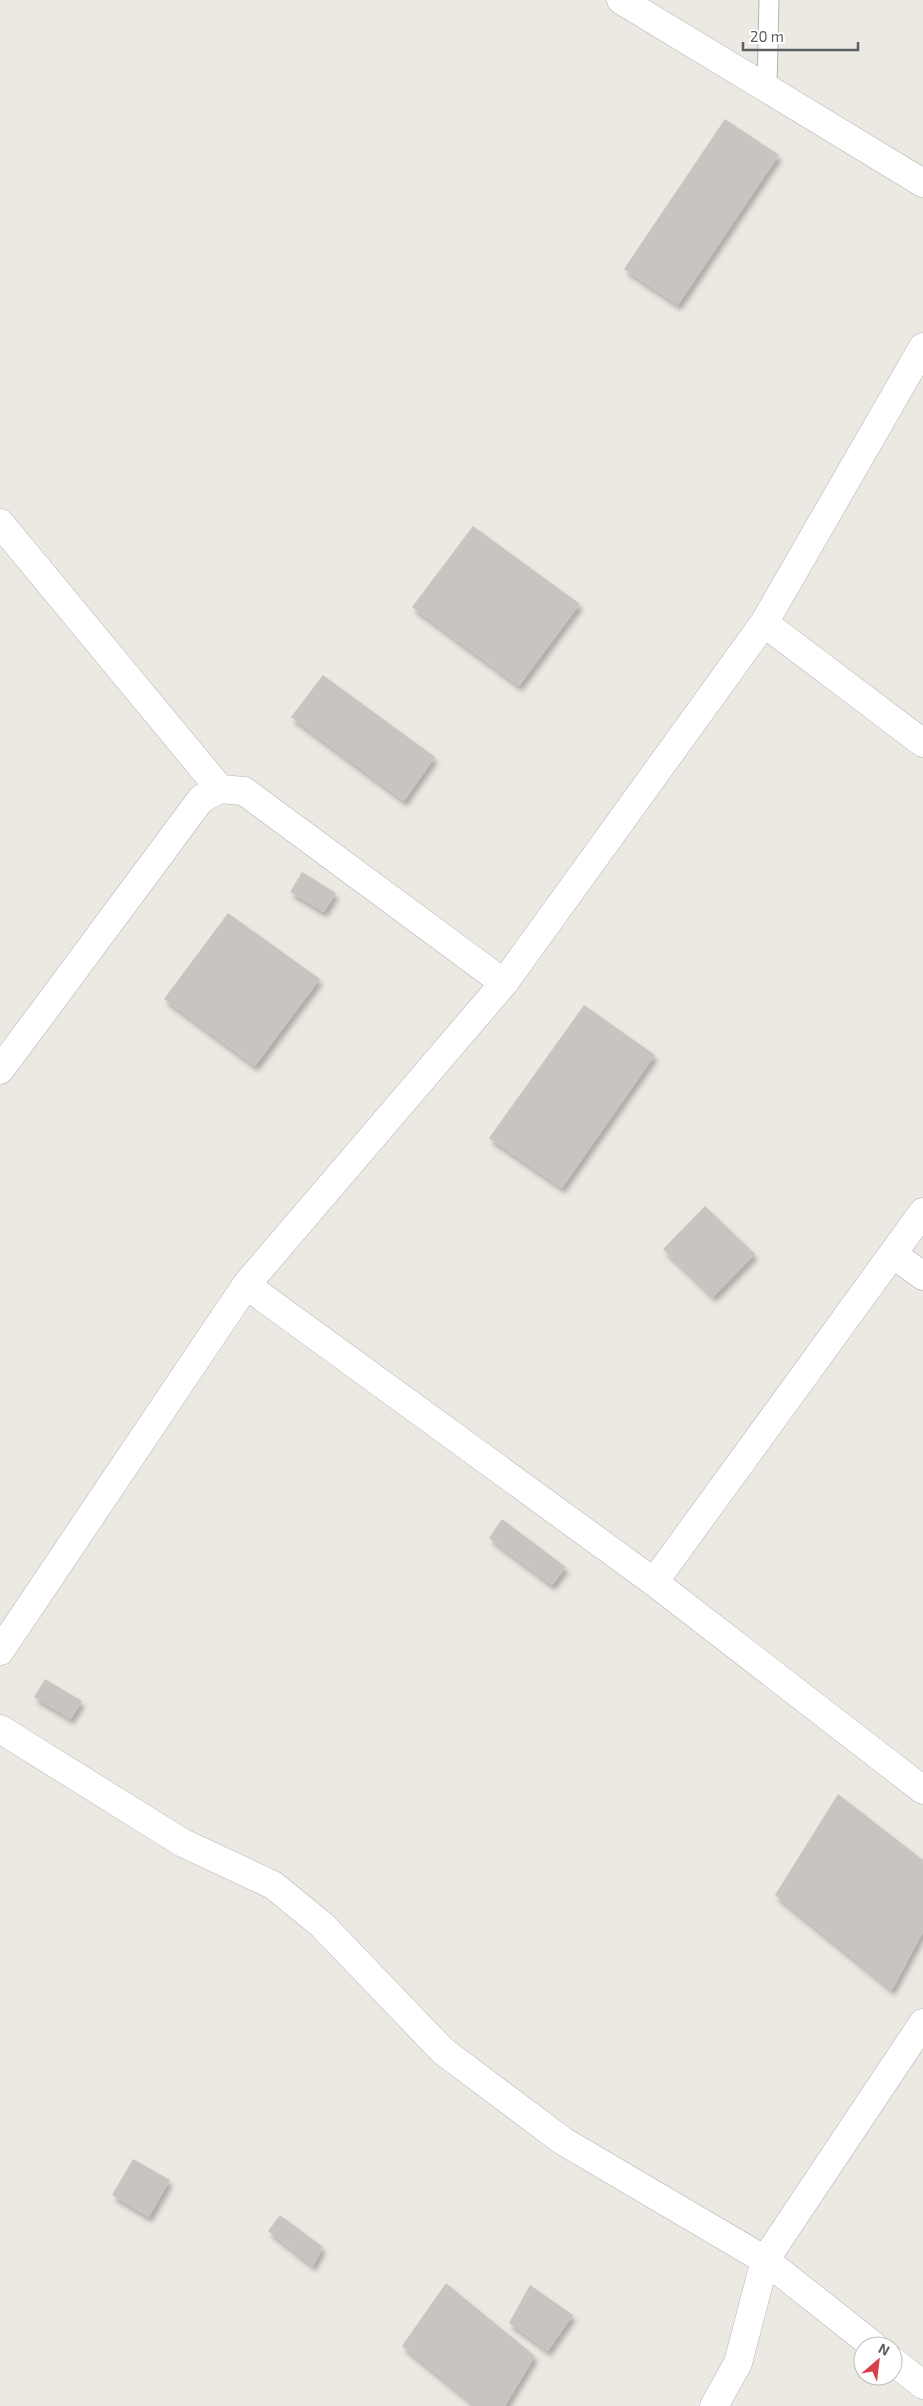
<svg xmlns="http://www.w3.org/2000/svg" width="923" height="2406" viewBox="0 0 923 2406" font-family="'Exo 2',sans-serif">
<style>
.building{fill:#c8c4c0;filter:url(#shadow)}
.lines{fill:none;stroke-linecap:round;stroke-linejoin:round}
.service-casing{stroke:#b1b4b7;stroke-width:21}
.minor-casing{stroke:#b1b4b7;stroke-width:29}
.service{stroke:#fff;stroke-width:19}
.minor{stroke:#fff;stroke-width:28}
</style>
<defs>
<filter id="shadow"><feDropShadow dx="3" dy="5.5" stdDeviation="2.5" flood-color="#0004"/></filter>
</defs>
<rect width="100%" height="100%" fill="#ece9e3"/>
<!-- building -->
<path class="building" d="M725,119L779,155L678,305L624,269Z
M473,526L580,604L519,686L412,607Z
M323,675L435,757L404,801L291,717Z
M302,872L336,893L324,912L290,892Z
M228,913L320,979L255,1066L164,999Z
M584,1005L655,1055L562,1188L489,1138Z
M705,1206L755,1254L713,1297L663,1249Z
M502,1519L566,1567L552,1585L489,1538Z
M45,1679L82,1701L71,1719L34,1697Z
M838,1794L923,1860V1932L892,1990L775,1895Z
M133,2159L170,2180L149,2217L112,2195Z
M280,2215L323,2247L313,2266L268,2231Z
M446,2283L535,2356L505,2406H476L402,2346Z
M530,2285L573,2315L548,2351L509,2323Z"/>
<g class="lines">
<defs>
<path id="service" d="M767,87L769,0"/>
<path id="minor" d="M621,0L923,183
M0,523L220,789
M764,623L923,743
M0,1070L201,799L220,789L244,791L504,983
M893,1254L923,1276
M246,1285L654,1582L923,1790
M654,1582L923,1212
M0,1651L246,1285L504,983L764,623L923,347
M0,1729L183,1843L273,1885L322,1925L443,2051L563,2141L765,2260L874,2346
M893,2361L923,2385
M714,2406L738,2363L765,2260L923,2023"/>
</defs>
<!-- service casing -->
<use href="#service" class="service-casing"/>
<!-- minor casing -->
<use href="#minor" class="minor-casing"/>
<!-- service -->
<use href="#service" class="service"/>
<!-- minor -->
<use href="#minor" class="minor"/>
</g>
<!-- north arrow -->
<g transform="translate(878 2361) rotate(28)"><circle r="24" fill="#ffffff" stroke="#bdbfc0"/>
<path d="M0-4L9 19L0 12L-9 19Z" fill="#d64049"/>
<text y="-8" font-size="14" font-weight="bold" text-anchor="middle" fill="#5b5f62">N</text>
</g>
<!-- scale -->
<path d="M743 42v8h115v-8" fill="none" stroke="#5b5f62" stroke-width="2.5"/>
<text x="750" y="42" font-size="15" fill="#5b5f62" stroke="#ffffff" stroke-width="4" paint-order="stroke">20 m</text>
</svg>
